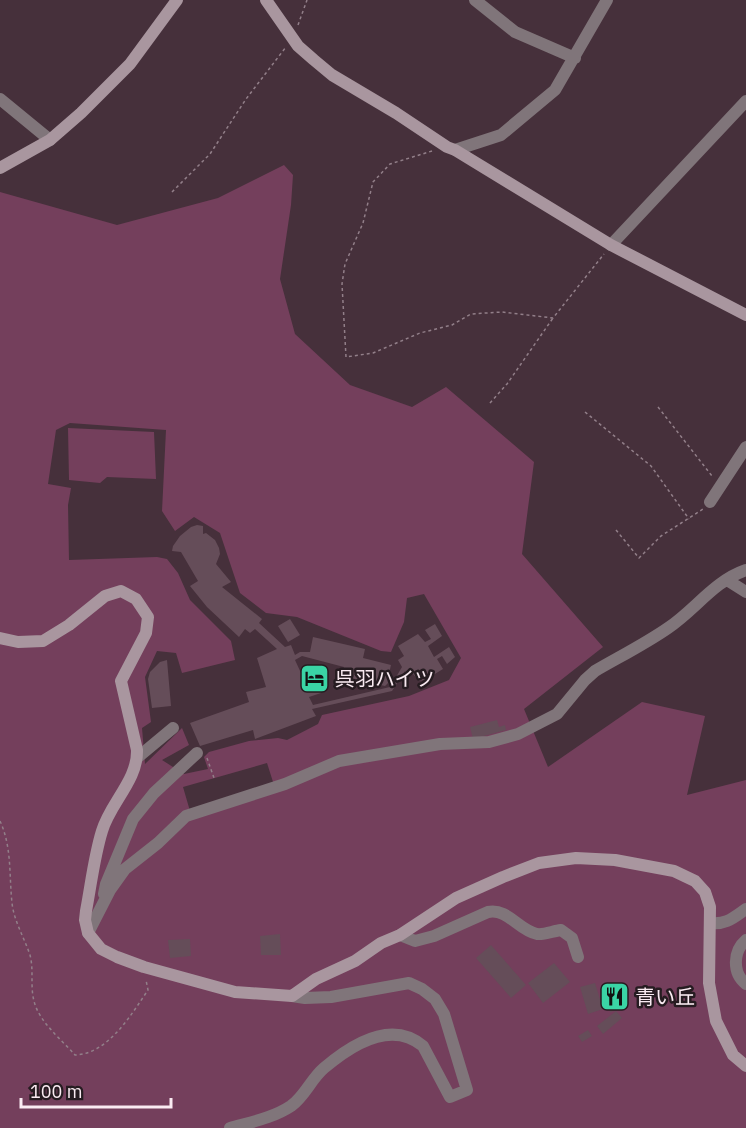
<svg xmlns="http://www.w3.org/2000/svg" width="746" height="1128" viewBox="0 0 746 1128" font-family="'IBM Plex Sans','Noto Sans JP',sans-serif">
<style>
.green{fill:#743f5c;fill-rule:evenodd}
.building{fill:#654d59;fill-rule:evenodd}
.lines{fill:none;stroke-linecap:round;stroke-linejoin:round}
.path{stroke:#927f89;stroke-width:1.5;stroke-dasharray:3 3;stroke-linecap:butt}
.street{stroke:#80757a;stroke-width:12}
.secondary{stroke:#a9969f;stroke-width:12}
.labels{text-anchor:middle;stroke-width:5;stroke-linejoin:round;paint-order:stroke}
.poi-label{font-size:20px;fill:#faebf2;stroke:#261c21;text-anchor:start}
</style>
<rect width="100%" height="100%" fill="#46303b"/>
<!-- green -->
<path class="green" d="M284,165L293,175L291,205L280,279L295,334L350,385L412,407L446,387L534,462L522,554L603,647L524,709L548,767L642,702L705,716L687,795L746,780V1128H0V192L117,225L218,198ZM70,423L166,430L162,511L175,531L194,517L220,533L240,593L266,613L297,617L381,651L391,652L404,622L407,598L424,594L461,658L449,680L409,696L322,715L318,724L287,740L278,738L249,741L209,752L204,757L208,769L184,774L162,760L189,745L182,728L145,764L142,728L151,722L145,677L157,651L176,653L182,673L235,660L231,641L190,600L178,573L167,559L157,557L69,560L68,505L71,488L48,484L56,430ZM267,763L274,785L190,811L183,787Z
M68,428L154,432L156,479L107,477L100,483L69,480Z"/>
<!-- building -->
<path class="building" d="M197,525L203,526V534L206,533L215,540L219,548L220,554L216,564L231,582L222,587L262,619L259,623L285,647L291,645L295,655L300,652H310L313,637L365,649L363,658L391,665L388,678L392,684L402,667L398,660L404,656L398,646L418,634L425,642L431,639L425,630L435,624L442,636L428,646L434,657L449,647L455,657L447,664L442,656L437,659L443,669L425,680L419,681L413,674L408,677L405,671L392,691L312,709L316,716L255,739L253,730L200,746L190,723L249,702L246,692L266,687L257,658L277,649L255,629L250,633L245,629L239,637L207,607L190,586L198,581L181,552L172,551L173,546L180,536L191,527ZM302,656L344,667L341,676L385,686L388,683L390,687L313,705L309,697L321,693L312,670L301,673L295,660Z
M290,619L300,635L288,642L278,626Z
M167,660L171,706L152,708L148,679L150,672L160,662Z
M497,720L499,727L505,725L506,730L473,739L470,727Z
M280,934L281,955H261L260,936Z
M190,939L191,956L170,958L168,940Z
M491,945L526,985L511,998L476,958Z
M554,963L570,982L543,1003L528,983Z
M617,982L624,1008L610,1012L603,986Z
M595,983L603,1009L588,1014L580,987Z
M616,1011L622,1018L603,1034L597,1026Z
M588,1030L592,1036L582,1042L578,1036Z"/>
<g class="lines">
<!-- path -->
<path class="path" d="M298,25L307,0
M432,151L390,164L373,182L363,223L345,264L342,284L346,357L373,353L420,333L452,325L471,314L502,312L553,318L604,254
M172,192L210,154L246,99L286,47
M490,403L507,384L553,318
M658,407L712,476
M585,412L651,466L689,519
M616,530L639,558L661,536L703,509
M207,758L214,778
M0,821C12,847 9,875 12,903C14,921 24,937 30,955C34,970 30,986 34,1001C39,1022 61,1039 75,1055C108,1054 131,1015 148,990L146,980"/>
<!-- street -->
<path class="street" d="M475,0L515,32L575,58
M0,99L50,140
M455,150L501,135L555,90L607,0
M611,245L746,101
M710,502L746,447
M727,580L746,592
M137,758L173,728
M104,894L106,884L133,819L154,793L197,753
M710,923C726,925 733,918 746,909
M88,933L110,890L125,869L158,843L186,816L285,784L339,761L440,744L489,742L518,734L557,714L585,680L595,671C619,657 645,644 668,628C695,610 714,581 746,570
M400,935L415,941L434,936L488,912C508,908 518,930 537,934C544,935 553,931 561,930L572,938L578,957
M746,940C733,951 732,973 746,984
M230,1128C251,1122 273,1118 291,1106C305,1096 311,1079 324,1068C351,1045 391,1019 423,1046L450,1097L467,1090L444,1014L435,999L422,989L409,983L331,997L305,998L292,996"/>
<!-- secondary -->
<path class="secondary" d="M266,0L298,46L314,60L332,75L396,113L447,147L455,150L611,245L746,315
M0,168L50,140L81,113L130,64L177,0
M0,638L18,642L43,641L69,625L105,596L121,591L136,599L148,617L146,633L121,681L137,750C138,780 110,803 102,831C94,857 91,885 86,911L85,920L88,933L101,949L117,957L144,967L235,992L292,996L316,979L355,961L381,943L400,935L456,898L503,877L539,863L576,858L615,860L674,871L695,881L705,892L710,907L709,983L716,1021L733,1055L746,1066"/>
</g>
<!-- icons -->
<defs>
<symbol id="hotel-square" viewBox="-11 -11 22 22"><rect x="-9" y="-9" width="18" height="18" rx="4" fill="#3ad4a5" stroke="#261c21"/><path d="M-6-4.5h1.5V1H6V5H4.5V3h-9V5H-6ZM-4 0a1.8 1.8 0 1 1 3.6 0ZM.5 0V-2.5h3Q6-2.5 6 0Z" fill="#111"/></symbol>
<symbol id="restaurant-square" viewBox="-11 -11 22 22"><rect x="-9" y="-9" width="18" height="18" rx="4" fill="#3ad4a5" stroke="#261c21"/><path d="M-5-6h1v4h1v-4h1v4h1v-4h1v5L-1.5 .5V6h-2V.5L-5-1ZM5-6V6H3V1.5H1.5Q1.5-4 5-6Z" fill="#111"/></symbol>
</defs>
<g fill-rule="evenodd">
<use href="#hotel-square" x="298" y="662" width="33" height="33"/>
<use href="#restaurant-square" x="598" y="980" width="33" height="33"/>
</g>
<g class="labels">
<!-- poi labels -->
<g class="poi-label">
<text x="335" y="686">呉羽ハイツ</text>
<text x="635" y="1004">青い丘</text>
</g>
</g>
<!-- scale -->
<path d="M21 1098v9h150v-9" fill="none" stroke="#faebf2" stroke-width="3"/>
<text x="30" y="1098" font-size="18" fill="#faebf2" stroke="#261c21" stroke-width="4.5" paint-order="stroke">100 m</text>
</svg>
